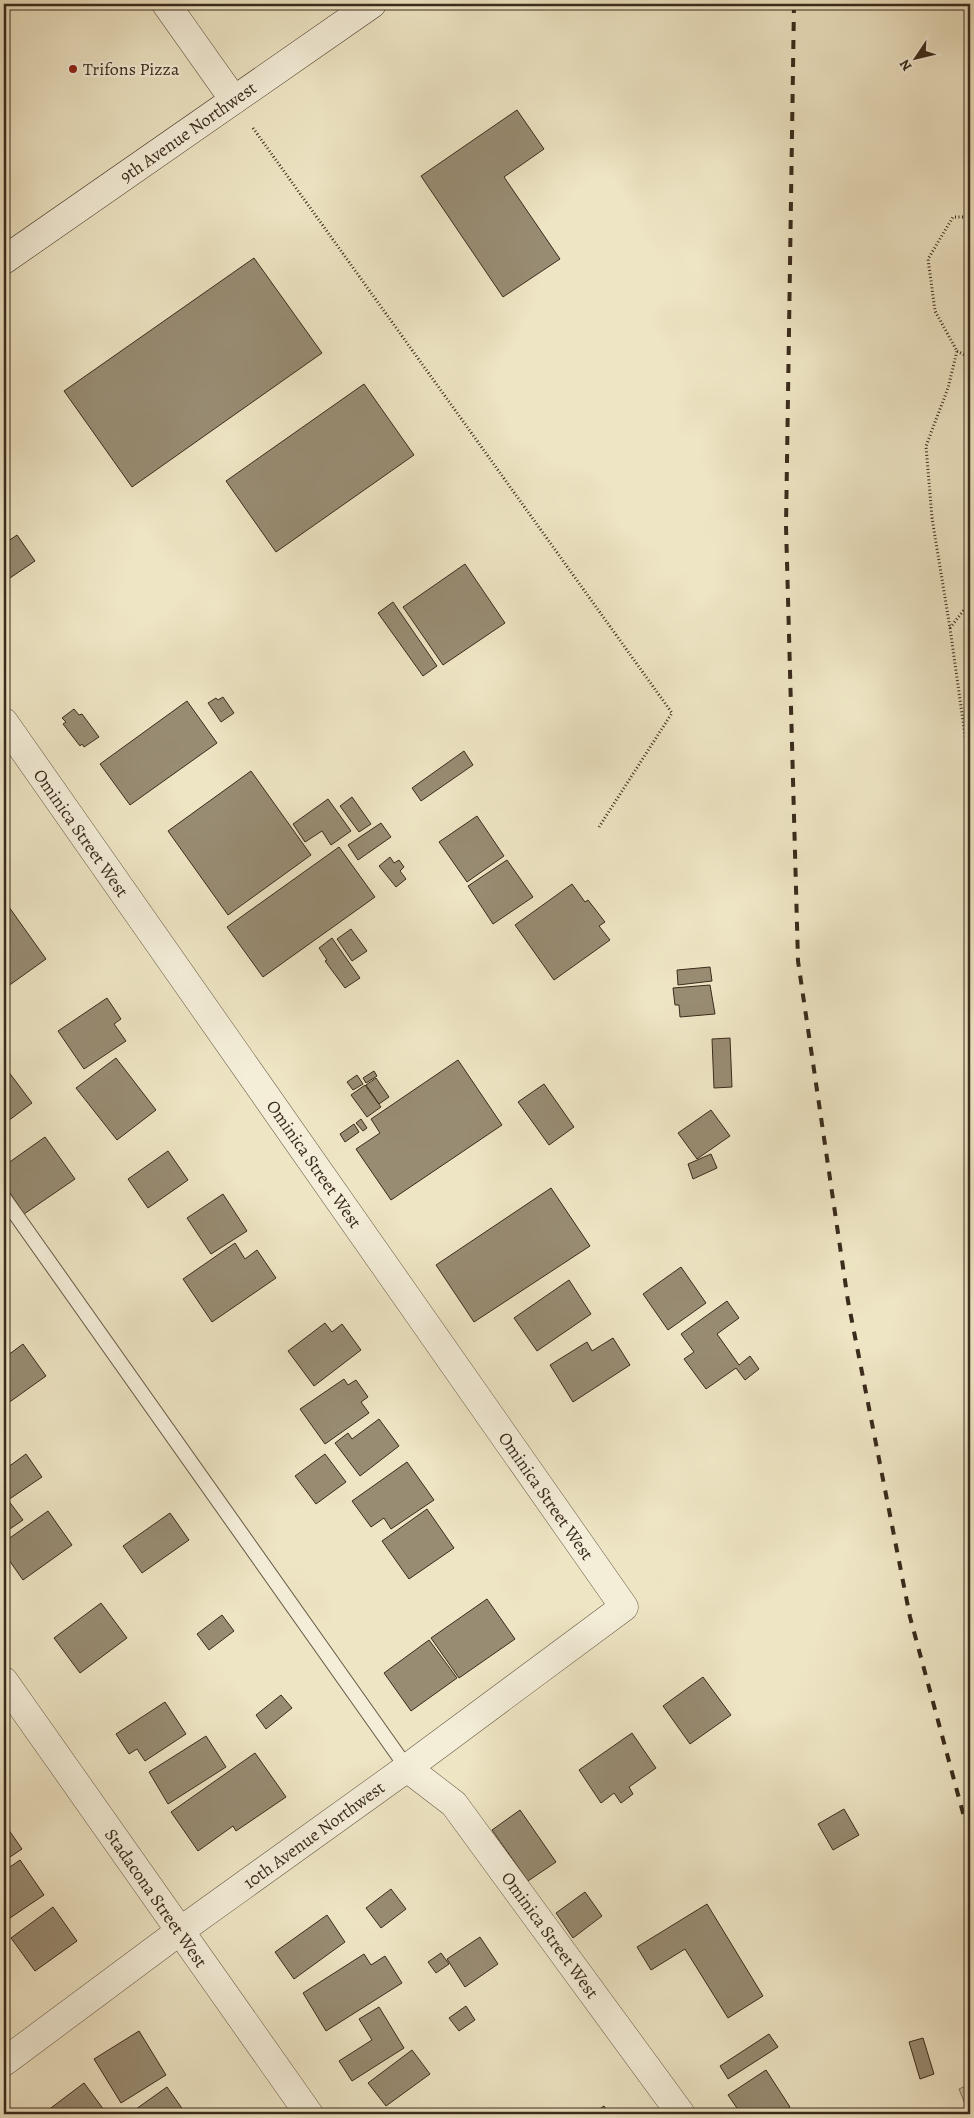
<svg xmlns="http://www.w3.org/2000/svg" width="974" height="2118" viewBox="0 0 974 2118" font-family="Alegreya,serif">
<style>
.grass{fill:#cfc5a7;stroke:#847862}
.building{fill:#988c73;stroke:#3a2b1c}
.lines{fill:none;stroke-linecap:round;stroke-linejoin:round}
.lane-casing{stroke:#675a46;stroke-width:16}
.street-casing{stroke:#675a46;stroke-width:29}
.secondary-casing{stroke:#3a2b1c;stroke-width:29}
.path{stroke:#3a2b1c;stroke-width:3;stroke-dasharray:1 2.5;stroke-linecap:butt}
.lane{stroke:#f4eed9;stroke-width:14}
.street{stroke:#f4eed9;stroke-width:28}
.secondary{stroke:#f4eed9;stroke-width:28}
.rail{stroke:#3a2b1c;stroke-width:4;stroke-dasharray:9 9;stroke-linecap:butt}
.poi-dot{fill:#8f2418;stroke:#f4eed9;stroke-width:2}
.labels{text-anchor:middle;stroke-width:4.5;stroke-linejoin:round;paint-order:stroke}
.poi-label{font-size:18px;fill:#3a2b1c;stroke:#f4eed9;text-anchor:start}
.street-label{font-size:18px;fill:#3a2b1c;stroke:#f4eed9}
</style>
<rect width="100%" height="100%" fill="#eee5c4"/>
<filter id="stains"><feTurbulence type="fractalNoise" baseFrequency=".004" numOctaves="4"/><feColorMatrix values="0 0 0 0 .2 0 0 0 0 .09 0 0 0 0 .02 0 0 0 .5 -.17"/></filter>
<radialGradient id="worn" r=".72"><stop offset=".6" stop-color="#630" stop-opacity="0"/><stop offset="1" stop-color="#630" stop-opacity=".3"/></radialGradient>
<!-- grass -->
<path class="grass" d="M970,2084V2114H969L959,2089Z"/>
<!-- building -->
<path class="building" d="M517,110L544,149L504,177L560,259L503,297L421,176Z
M254,258L322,353L132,487L64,391Z
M364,384L414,455L276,552L226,481Z
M17,535L35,561L4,582V544Z
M465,564L505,623L443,665L403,607Z
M393,602L437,666L423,676L378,613Z
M223,697L234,713L221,722L208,703L216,698L218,700Z
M187,701L217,743L130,805L100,764Z
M74,709L79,715L82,714L99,737L84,747L82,744L80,746L63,724L66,722L62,718Z
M464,751L473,765L421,801L412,788Z
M251,771L311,855L228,915L168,831Z
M352,797L371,824L359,832L340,806Z
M328,799L351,831L331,845L322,831L305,842L293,824Z
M477,816L504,856L467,882L439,842Z
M381,823L391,837L358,860L348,845Z
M339,847L375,897L263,977L227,927Z
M390,857L394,863L399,860L404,867L400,871L406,879L396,887L379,866Z
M507,860L533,897L493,924L468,886Z
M572,884L585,902L588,900L605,922L599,926L610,940L554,980L515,925Z
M4,900L46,959L4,989Z
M351,929L367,951L352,961L337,939Z
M332,938L360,978L345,988L325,961L327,960L319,948Z
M710,967L712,981L678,985L677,970Z
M710,985L715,1014L680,1017L679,1005H675L673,988Z
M107,998L121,1019L114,1024L126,1041L84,1069L58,1031Z
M730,1038L732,1087L714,1088L712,1039Z
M116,1058L156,1110L117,1140L76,1088Z
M458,1060L502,1125L391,1200L356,1149L380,1133L371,1119Z
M5,1067L32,1103L4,1124V1068Z
M374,1071L377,1076L366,1083L363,1078Z
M357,1075L363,1084L353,1090L347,1082Z
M376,1078L389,1097L379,1104L366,1085Z
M544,1084L574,1127L549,1145L518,1102Z
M365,1085L381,1107L367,1117L351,1095Z
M711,1110L730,1136L697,1159L678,1133Z
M361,1119L367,1128L363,1131L356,1123Z
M354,1124L359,1132L345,1142L340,1134Z
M45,1137L75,1179L24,1214L4,1184V1166Z
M168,1151L188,1180L148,1208L128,1179Z
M711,1154L717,1168L693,1179L688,1164Z
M551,1188L590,1246L474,1322L436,1265Z
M223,1194L247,1231L211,1254L187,1218Z
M235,1243L245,1259L257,1250L276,1278L212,1322L183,1279Z
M681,1267L706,1303L668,1330L643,1294Z
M569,1280L591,1314L537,1351L514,1318Z
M727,1301L739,1318L717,1334L739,1365L750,1356L759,1369L745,1380L736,1368L706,1389L684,1359L694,1352L681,1334Z
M325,1323L332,1332L342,1324L361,1350L314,1386L288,1351Z
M613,1338L630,1365L573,1402L550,1365L587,1342L592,1351Z
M23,1344L46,1376L4,1406V1358Z
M344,1379L348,1385L356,1380L368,1397L361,1402L369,1413L325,1444L300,1409Z
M379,1419L399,1446L360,1476L335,1443L348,1433L352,1439Z
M26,1454L42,1477L8,1500L23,1520L4,1533V1470Z
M325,1454L346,1482L316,1504L295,1476Z
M407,1462L434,1500L391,1529L384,1518L371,1527L352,1501Z
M427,1509L454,1548L409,1579L382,1541Z
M48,1511L72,1545L23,1580L4,1553V1542Z
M170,1513L189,1540L142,1573L123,1546Z
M487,1599L515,1639L459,1678L431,1638Z
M101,1603L127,1638L80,1673L54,1638Z
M222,1615L234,1631L209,1650L197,1634Z
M429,1640L457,1678L411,1711L384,1673Z
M703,1677L731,1715L690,1744L663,1706Z
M281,1695L292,1708L266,1729L256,1715Z
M165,1702L186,1734L145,1761L137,1749L129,1754L116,1734Z
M632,1733L656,1768L629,1787L633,1794L621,1803L614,1793L601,1803L579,1770Z
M206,1736L226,1767L168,1804L149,1772Z
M255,1753L286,1797L236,1831L233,1826L198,1851L171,1812Z
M844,1809L859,1835L833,1850L818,1824Z
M520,1810L556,1862L528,1881L492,1830Z
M4,1823L22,1849L4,1861Z
M20,1860L44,1895L4,1922V1871Z
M391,1889L406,1909L381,1928L366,1908Z
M585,1892L602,1916L573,1938L556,1913Z
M707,1904L763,1996L728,2018L685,1949L651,1970L637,1947Z
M53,1907L77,1941L35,1971L11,1938Z
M327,1915L345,1942L294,1979L275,1952Z
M480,1937L498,1964L465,1987L447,1959Z
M441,1953L449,1964L436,1973L428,1962Z
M364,1954L371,1965L385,1956L402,1983L326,2031L303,1993Z
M466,2006L475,2020L459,2031L449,2018Z
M379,2007L404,2048L352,2081L339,2061L372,2040L359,2019Z
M139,2031L166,2075L121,2103L94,2059Z
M769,2034L778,2047L728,2079L720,2066Z
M923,2038L934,2074L920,2079L909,2042Z
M412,2050L430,2074L386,2106L368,2083Z
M766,2070L790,2107L779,2114H741L728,2095Z
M84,2083L107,2114H43Z
M167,2087L186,2114H129Z
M604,2106L609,2114H592Z"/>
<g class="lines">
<defs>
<path id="lane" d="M4,1198L407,1768"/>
<path id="street" d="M166,4L234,100
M4,722L624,1607L407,1768L180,1931L4,2062
M4,1681L309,2114
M407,1768L454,1804L681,2114"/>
<path id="secondary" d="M4,260L372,4"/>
</defs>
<!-- lane casing -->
<use href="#lane" class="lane-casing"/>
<!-- street casing -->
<use href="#street" class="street-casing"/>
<!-- secondary casing -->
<use href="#secondary" class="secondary-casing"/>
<!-- path -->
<path class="path" d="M253,128L672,713L599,827
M970,217H953L928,259L935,311L957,351L948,388L926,446L932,518L950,628L970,602
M957,351L970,358
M950,628L970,771"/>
<!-- lane -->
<use href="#lane" class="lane"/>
<!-- street -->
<use href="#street" class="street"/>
<!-- secondary -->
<use href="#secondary" class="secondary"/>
<!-- rail -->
<path class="rail" d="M794,4L786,526L798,961L848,1301L910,1617L970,1839"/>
</g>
<!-- markers -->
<circle class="poi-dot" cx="73" cy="69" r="5"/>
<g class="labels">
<!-- poi labels -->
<g class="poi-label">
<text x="83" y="75">Trifons Pizza</text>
</g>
<!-- street labels -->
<g class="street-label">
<text transform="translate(188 132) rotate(-35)" y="6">9th Avenue Northwest</text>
<text transform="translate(81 833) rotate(55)" y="6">Ominica Street West</text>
<text transform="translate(314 1164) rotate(55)" y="6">Ominica Street West</text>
<text transform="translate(546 1496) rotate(55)" y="6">Ominica Street West</text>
<text transform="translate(314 1835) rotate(-36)" y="6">10th Avenue Northwest</text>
<text transform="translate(156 1898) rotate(55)" y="6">Stadacona Street West</text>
<text transform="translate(550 1935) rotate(54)" y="6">Ominica Street West</text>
</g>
</g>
<!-- margin -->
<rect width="974" height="2118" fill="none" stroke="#eee5c4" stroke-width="20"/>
<rect x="5" y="5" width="964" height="2108" fill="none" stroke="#3a2b1c" stroke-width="2.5"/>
<rect x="10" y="10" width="954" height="2098" fill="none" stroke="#3a2b1c"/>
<!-- north arrow -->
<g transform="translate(916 58) rotate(235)" stroke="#f4eed9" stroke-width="4" paint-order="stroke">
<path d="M0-4L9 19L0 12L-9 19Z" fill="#3a2b1c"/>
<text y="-8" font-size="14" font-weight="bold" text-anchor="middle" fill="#3a2b1c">N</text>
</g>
<rect width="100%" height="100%" filter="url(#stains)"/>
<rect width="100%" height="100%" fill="url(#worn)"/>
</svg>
